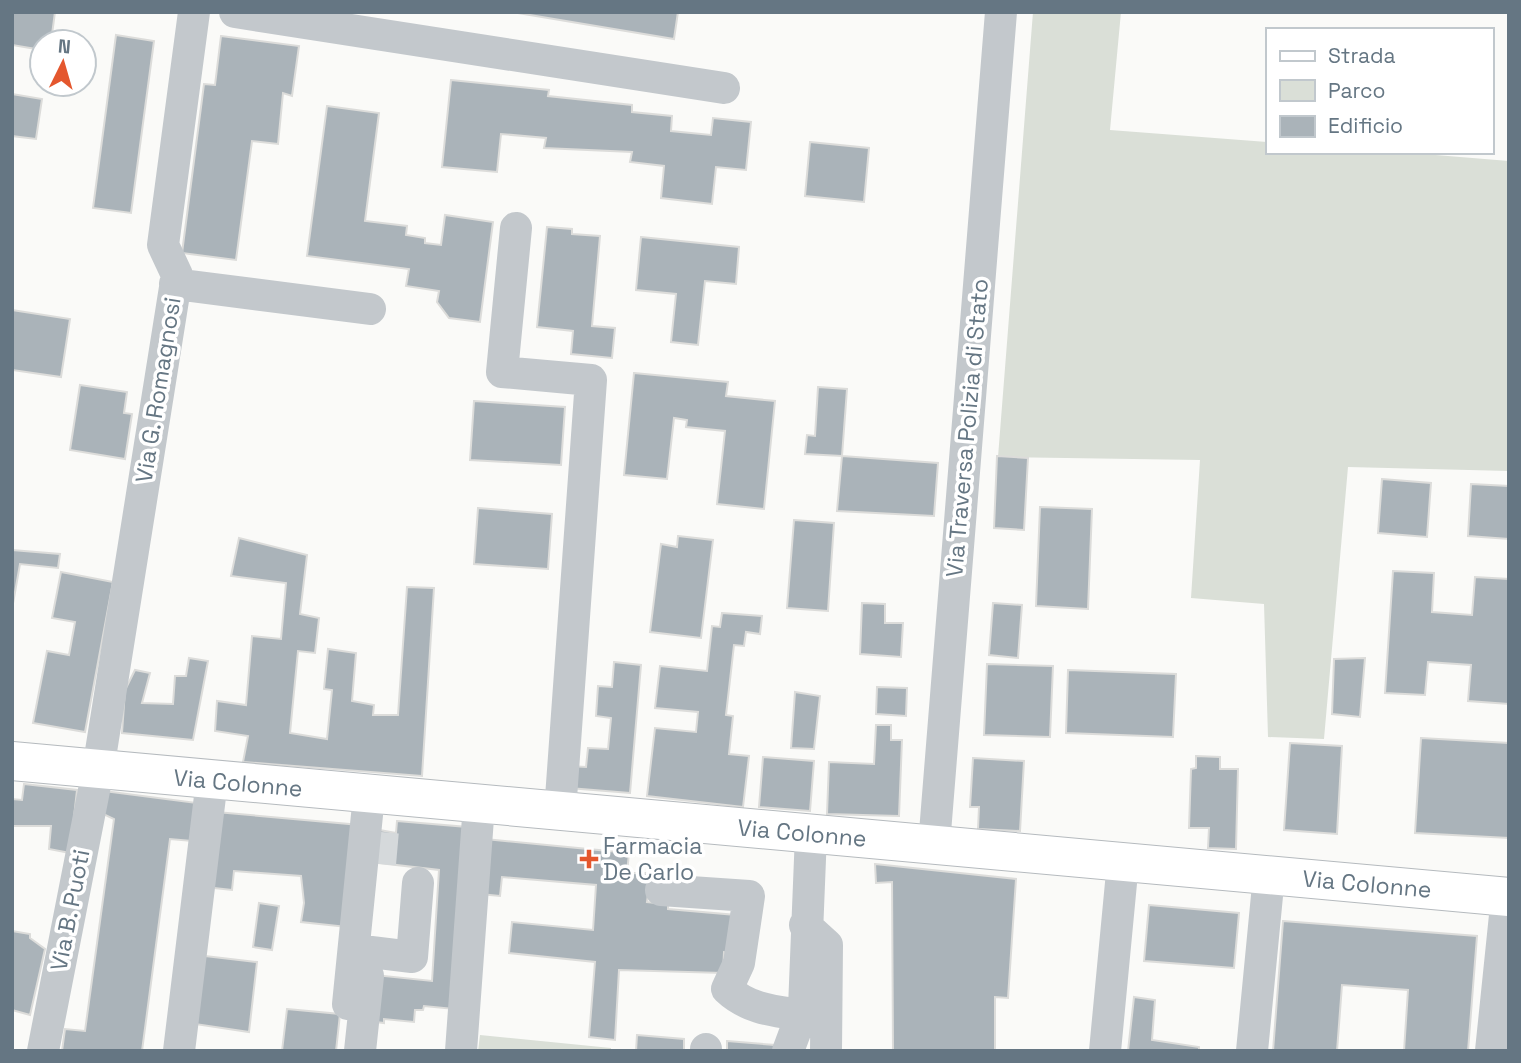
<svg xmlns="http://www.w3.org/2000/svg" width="1521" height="1063" viewBox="0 0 1521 1063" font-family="'Space Grotesk',sans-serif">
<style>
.green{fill:#dadfd7}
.building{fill:#aab3b9;stroke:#dcdcda;stroke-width:2}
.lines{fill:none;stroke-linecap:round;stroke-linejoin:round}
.minor-tunnel{stroke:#d5d9db;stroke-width:32;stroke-dasharray:32 16;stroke-linecap:butt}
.major-casing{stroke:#b5babe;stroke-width:40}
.minor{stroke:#c3c8cc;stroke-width:32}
.major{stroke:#fff;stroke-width:38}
.poi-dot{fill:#e4572e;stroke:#fff;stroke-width:2.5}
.labels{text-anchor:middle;stroke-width:7;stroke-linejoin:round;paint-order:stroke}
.street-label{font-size:23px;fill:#657683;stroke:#fff}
.poi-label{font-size:23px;fill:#657683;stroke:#fff;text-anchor:start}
</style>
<rect width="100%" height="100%" fill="#fafaf8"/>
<!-- green -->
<path class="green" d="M1033,12H1121L1110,130L1267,142V152H1399L1509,161V471L1348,467L1324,739L1268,737L1264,604L1191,598L1200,460L998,457Z
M480,1035L611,1048V1051H478Z"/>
<!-- building -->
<path class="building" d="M12,12H55L51,42H42V50L12,45Z
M512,12H678L674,39Z
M116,35L154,41L131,213L93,208Z
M221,36L299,46L292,96L283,93L278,144L252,141L236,260L182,253L204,84L215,85Z
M451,80L549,90L548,96L632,105V112L672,116L671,131L711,135L713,118L751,122L746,170L716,167L712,204L661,198L664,166L630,162L632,152L544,148L546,138L501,134L497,172L442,167Z
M12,94L42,99L36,139L12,136Z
M327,106L379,113L365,221L407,226L406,235L425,238V243L441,245L445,215L493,222L480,322L449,318L437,302L439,291L406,286L409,269L307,256Z
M810,142L869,148L864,202L805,196Z
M547,227L572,229V234L600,236L592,326L615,328L612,358L571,354L573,331L537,327Z
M641,237L739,247L736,284L705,281L698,345L671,342L676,294L636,290Z
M12,310L70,319L61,377L12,370Z
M634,373L728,382L726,396L775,401L764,509L717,504L725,431L686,427L687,420L674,418L667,479L624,475Z
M80,385L127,392L124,413L132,414L125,459L70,450Z
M818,387L847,389L842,456L805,454L807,435L815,436Z
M474,401L565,407L561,465L470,460Z
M842,456L938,463L934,516L837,511Z
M997,456L1028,458L1024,530L994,528Z
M1382,479L1431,483L1427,537L1378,533Z
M1471,484L1509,486V539L1468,536Z
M1040,507L1092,509L1088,609L1036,606Z
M478,508L552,514L548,569L474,564Z
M794,520L834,523L828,611L787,608Z
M678,536L713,540L701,638L650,632L661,544L677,547Z
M239,538L307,555L300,614L319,618L315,653L298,651L290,733L327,739L332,690L324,689L328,649L356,653L352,701L374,705L373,715H398L407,587L434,588L422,776L243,762L248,736L215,731L217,701L246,705L252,636L281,639L286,583L231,576Z
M12,550L60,554L58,568L20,564L12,609Z
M1393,571L1434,573L1432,612L1472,615L1475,577L1509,579V704L1468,701L1471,665L1428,662L1425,695L1385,693Z
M61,572L113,582L85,732L33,723L47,651L69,655L75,622L52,618Z
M862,603L885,604V623H903L901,657L860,654Z
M993,603L1022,605L1018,658L989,655Z
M722,613L762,616L760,634L746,632L744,646L734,645L726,715L733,716L729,754L749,756L743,807L647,796L655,728L696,732L698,712L655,708L660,666L707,671L712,626L720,627Z
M189,658L208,661L193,740L122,733L125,690L135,670L150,673L142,703L173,704L175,676H186Z
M1365,658L1360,717L1332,714L1334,659Z
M614,662L641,665L630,793L569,788L570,766L586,767L588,748L608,749L611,718L596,716L598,686L612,687Z
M987,664L1053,666L1050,737L984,735Z
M1068,670L1176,674L1173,737L1066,733Z
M877,687L907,688L906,716L876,714Z
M795,692L820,696L814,749L791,748Z
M876,725H891V740H902L899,816L827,814L829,762L874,764Z
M1421,738L1509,743V838L1415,833Z
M1290,743L1342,746L1337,834L1284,830Z
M1196,756L1220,757V769H1238L1236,849L1208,848L1209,828H1189L1191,769L1196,768Z
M763,757L814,761L810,811L759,807Z
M973,758L1024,761L1020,831L978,829L979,807H970Z
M24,784L77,790L70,853L49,849L51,826H12V799L22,800Z
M104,791L197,803L192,841L170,839L142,1051H62L65,1029L85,1031L114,819L101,813Z
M216,812L360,825L347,927L301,922L304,903L301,876L234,871L232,890L205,887Z
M397,821L467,827L454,1009L424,1006L423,1010H415L414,1022L384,1019V1023L368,1021L375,975L432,981L439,870L371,862L374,829L396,833Z
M485,839L629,853L627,873H651L647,902L668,904V909L736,915L733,953L724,952L723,973L619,970L615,1040L589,1037L595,962L509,953L512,922L593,930L596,885L502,877L500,896L480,894Z
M875,864L1016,879L1008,998L995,997V1051H893L892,882L876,883Z
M259,903L279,906L272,950L253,947Z
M1149,905L1239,913L1234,968L1144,961Z
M1283,921L1477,936L1468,1051H1404L1408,990L1342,985L1337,1051H1273Z
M12,931L30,934V938L45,949L30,1015L12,1010Z
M205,956L257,962L249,1032L195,1024Z
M1134,997L1155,1000L1152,1040L1199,1047V1051H1128Z
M287,1009L340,1014L336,1051H282Z
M637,1035L684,1039V1051H636Z
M727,1041L775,1045L774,1051H727Z"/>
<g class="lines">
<!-- minor-tunnel -->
<path class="minor-tunnel" d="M380,864L383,830"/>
<defs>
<path id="major" d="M12,761L1509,897"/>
</defs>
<!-- major casing -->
<use href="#major" class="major-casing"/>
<!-- minor -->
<path class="minor" d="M235,12L724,88
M516,228L502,372L591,380L560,812
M175,284L370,309
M934,845L1001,12
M661,890L749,896L739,963L727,989C748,1009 774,1011 801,1015
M805,925L827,945L826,1051
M371,952L412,957L418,883
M348,1004L369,795
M43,1051L98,770L177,275L163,245L194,12
M179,1051L212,780
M360,1051L368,976
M461,1051L479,804
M706,1051V1049
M788,1051L804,1008L811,834
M1105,1051L1123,862
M1252,1051L1269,875
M1491,1051L1507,896"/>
<!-- major -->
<use href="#major" class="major"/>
</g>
<!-- markers -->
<path class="poi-dot" d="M585.5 848.5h7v7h7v7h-7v7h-7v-7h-7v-7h7z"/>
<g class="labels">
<!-- street labels -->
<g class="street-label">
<text transform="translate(158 390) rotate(-81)" y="8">Via G. Romagnosi</text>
<text transform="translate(967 428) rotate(-85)" y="8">Via Traversa Polizia di Stato</text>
<text transform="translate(238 783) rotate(5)" y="8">Via Colonne</text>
<text transform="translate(802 833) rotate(5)" y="8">Via Colonne</text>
<text transform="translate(1367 884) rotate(5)" y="8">Via Colonne</text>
<text transform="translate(70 910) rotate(-79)" y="8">Via B. Puoti</text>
</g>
<!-- poi labels -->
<g class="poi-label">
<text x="603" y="854">Farmacia<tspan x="603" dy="26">De Carlo</tspan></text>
</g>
</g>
<!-- border -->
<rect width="1521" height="1063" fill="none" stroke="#657683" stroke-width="28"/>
<!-- legend -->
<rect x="1266" y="28" width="228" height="126" fill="#ffffff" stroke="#c1c8cd" stroke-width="2"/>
<rect x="1280" y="51" width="35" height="10" fill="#ffffff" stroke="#c1c8cd" stroke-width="2"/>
<text x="1328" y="63" font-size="21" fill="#657683">Strada</text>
<rect x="1280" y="80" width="35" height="21" fill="#dadfd7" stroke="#c1c8cd" stroke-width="2"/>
<text x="1328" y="98" font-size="21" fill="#657683">Parco</text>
<rect x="1280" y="116" width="35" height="21" fill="#aab3b9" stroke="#c1c8cd" stroke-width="2"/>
<text x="1328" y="133" font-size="21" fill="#657683">Edificio</text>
<!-- north arrow -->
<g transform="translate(63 63) rotate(5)"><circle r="33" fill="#ffffff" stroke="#c1c8cd" stroke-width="2"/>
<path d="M0-5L12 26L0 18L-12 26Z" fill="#e4572e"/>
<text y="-10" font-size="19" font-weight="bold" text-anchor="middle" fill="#657683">N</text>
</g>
</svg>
